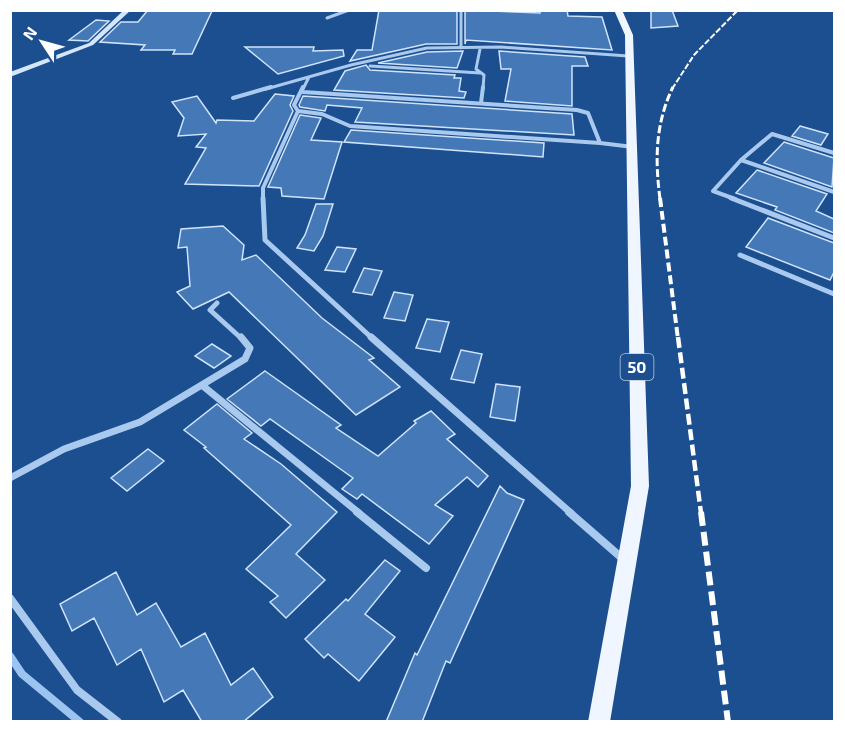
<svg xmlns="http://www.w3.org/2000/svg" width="845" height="732" viewBox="0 0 845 732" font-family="'Exo 2',sans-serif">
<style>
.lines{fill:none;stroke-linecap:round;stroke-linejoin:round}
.stream{stroke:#9cc4f0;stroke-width:8}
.building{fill:#4478b7;stroke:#cfe3fa;stroke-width:1.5}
.street-far4{stroke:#a9c9ee;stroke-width:3}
.street-far3{stroke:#a9c9ee;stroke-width:4}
.street-far2{stroke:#a9c9ee;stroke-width:5}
.street-far1{stroke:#a9c9ee;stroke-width:7}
.street{stroke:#a9c9ee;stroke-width:8}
.secondary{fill:#d6e6fa;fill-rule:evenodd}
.primary{fill:#f0f6ff;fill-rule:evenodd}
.rail-far4{stroke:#fff;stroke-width:2;stroke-dasharray:6 2;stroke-linecap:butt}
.rail-far3{stroke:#fff;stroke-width:3;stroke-dasharray:8 3;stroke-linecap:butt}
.rail-far2{stroke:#fff;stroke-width:4;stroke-dasharray:9 4;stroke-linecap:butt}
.rail-far1{stroke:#fff;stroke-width:4.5;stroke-dasharray:11 4.5;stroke-linecap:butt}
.rail{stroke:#fff;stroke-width:6;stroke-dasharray:14 6;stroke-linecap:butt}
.labels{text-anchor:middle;stroke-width:4.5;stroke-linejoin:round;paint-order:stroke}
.shield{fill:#1b4f8f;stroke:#bbcadd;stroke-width:1.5}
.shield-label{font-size:16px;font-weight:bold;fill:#fff}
</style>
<rect width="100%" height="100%" fill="#1b4f8f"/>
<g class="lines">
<!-- stream -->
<path class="stream" d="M10,656L22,674L80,722"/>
</g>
<!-- building -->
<path class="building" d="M148,10L174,11H212L192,54H173L175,50H141L145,45L100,42L121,22H138Z
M379,10H457V44H426L350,61L357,50H372Z
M465,10L540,13L539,10H567L568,16L602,17L612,50L466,40L465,44Z
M651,10H672L678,26L651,28Z
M96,20L109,21L88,41L69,40Z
M245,47H314L313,51L343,50L344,56L278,74Z
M463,51L457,68L378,63L427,52Z
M499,51L585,57L588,66H572V106L505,101L511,69H501Z
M366,65L370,70L455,75L454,78H461L459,91L466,92L464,98L334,90L345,71Z
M275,94L294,96L290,105L293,111L259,186L185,184L206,148L196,147L206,134L178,136L184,118L172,102L197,96L216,123L217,120L254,121Z
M303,96L572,114L574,135L355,122L362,108L327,105L325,111L300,107L299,105Z
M300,115L321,118L311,140L342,142L324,199L282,196L281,188L268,187Z
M800,126L828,134L821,145L792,136Z
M351,130L544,143L543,157L344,142Z
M784,142L834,158L832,187L764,163Z
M757,170L827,194L816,211L834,219V233L775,210L777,207L736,193Z
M316,204H333L323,236L314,251L297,248L305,235Z
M768,218L834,243V272L830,280L746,247Z
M223,226L244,245L242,260L256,255L322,318L374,358L369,360L400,387L356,415L229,292L193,309L177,292L190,286L187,247L178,248L181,229Z
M337,247L356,249L345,272L325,270Z
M364,268L382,271L372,295L353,292Z
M394,292L413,295L405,321L384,318Z
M427,319L449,322L440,352L416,348Z
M212,344L231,356L214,368L195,356Z
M461,350L482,354L474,383L451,379Z
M265,371L341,425L336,428L378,456L416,423L414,421L431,411L455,434L447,439L488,476L478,487L467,477L435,505L453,516L429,544L362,494L357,499L342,489L353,478L270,419L261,426L227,399Z
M496,384L520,387L515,421L490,417Z
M217,404L252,433L244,439L281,464L337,512L296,554L325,580L286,618L270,602L278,596L246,569L291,525L204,448L206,447L184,430Z
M148,449L164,461L127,491L111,478Z
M500,486L507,493L524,500L450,663L446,661L422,722H386L415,653L417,655Z
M385,560L400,571L365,614L395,637L359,681L328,654L324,658L305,639L346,599L348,601Z
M116,572L137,615L156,603L181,647L205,633L231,685L253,668L273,697L243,722H202L183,690L164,702L141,649L117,665L94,618L72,631L60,604Z"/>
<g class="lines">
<!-- street-far4 -->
<path class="street-far4" d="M461,10V48
M327,18L349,10
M480,49L476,69L484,75L483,89
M370,66L480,73
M266,89L351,65L427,48L501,47L628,56
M303,89L309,77"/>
<!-- street-far3 -->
<path class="street-far3" d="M303,92L577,110L588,113L600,143L633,147
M233,98L271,87
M481,103L483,87
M298,111L322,114L350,126L600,143
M741,160L834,192
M263,199V188L298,111L294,105L303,87
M735,199L713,191L741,160L772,134L834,153"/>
<!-- street-far2 -->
<path class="street-far2" d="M263,198L265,240L373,339
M731,198L834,238
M740,255L834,294
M217,303L210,310L242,339"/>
<!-- street-far1 -->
<path class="street-far1" d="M371,337L571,513
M203,386L359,513
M10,478L64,449L140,422L245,359L250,348L241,337"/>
<!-- street -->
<path class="street" d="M357,512L426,568
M569,512L623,559
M10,598L77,690L118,722"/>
<!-- secondary -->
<path class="secondary" d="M124,10H131L93,45L10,77V72L89,43Z"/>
<!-- primary -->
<path class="primary" d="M614,10H622L633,35L649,486L610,722H588L631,486L625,35Z"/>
<!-- rail-far4 -->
<path class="rail-far4" d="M672,89L694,55L738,10"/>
<!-- rail-far3 -->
<path class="rail-far3" d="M660,199C655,160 655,124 673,87"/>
<!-- rail-far2 -->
<path class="rail-far2" d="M660,198L678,339"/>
<!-- rail-far1 -->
<path class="rail-far1" d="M678,337L701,513"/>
<!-- rail -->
<path class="rail" d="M701,512L728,722"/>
</g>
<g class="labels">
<!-- shield labels -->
<rect class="shield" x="620.5" y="354" width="33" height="26" rx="4.5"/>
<g class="shield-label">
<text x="637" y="373">50</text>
</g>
</g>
<!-- border -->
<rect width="845" height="732" fill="none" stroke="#ffffff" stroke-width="24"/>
<!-- north arrow -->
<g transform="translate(42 42) rotate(306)" stroke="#1b4f8f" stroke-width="4.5" paint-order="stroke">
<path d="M0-4.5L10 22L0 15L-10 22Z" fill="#ffffff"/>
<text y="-9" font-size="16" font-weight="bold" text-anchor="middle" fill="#ffffff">N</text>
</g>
</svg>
